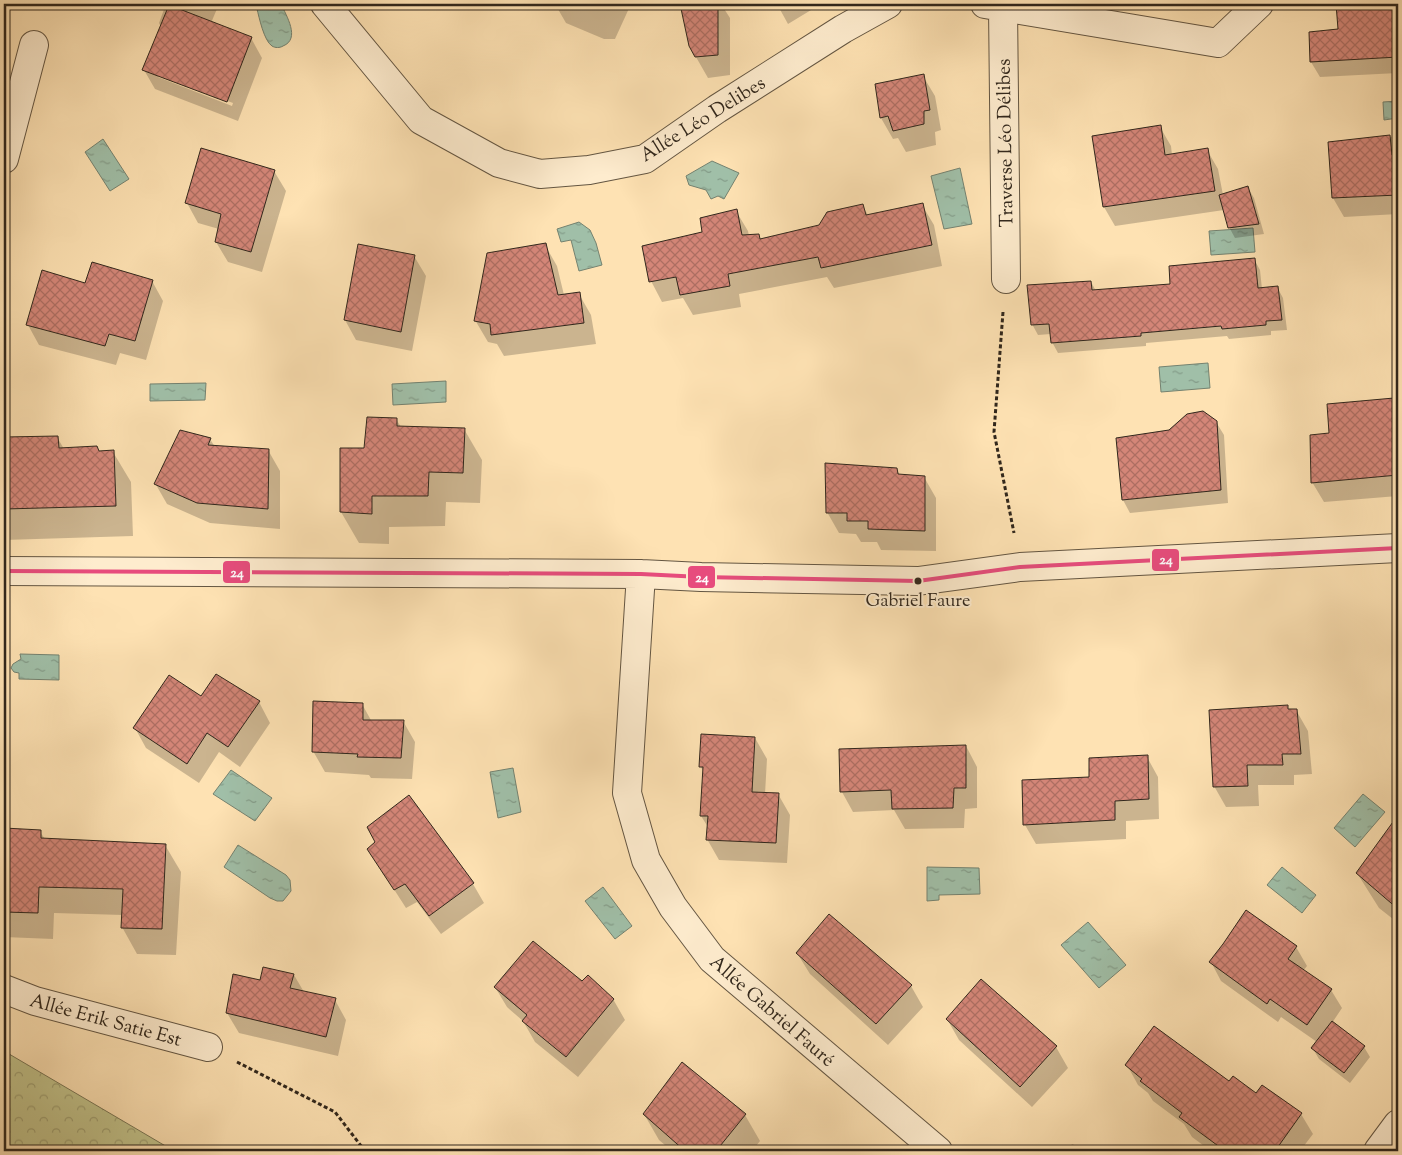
<svg xmlns="http://www.w3.org/2000/svg" width="1402" height="1155" viewBox="0 0 1402 1155" font-family="'Sorts Mill Goudy',serif">
<style>
.park{fill:url(#park-crowns);stroke:#7a7554}
.water{fill:url(#water-ripples);stroke:#748270}
.shadow{fill:#0003;fill-rule:evenodd}
.building{fill:url(#building-cross-hatch);stroke:#31271c}
.lines{fill:none;stroke-linecap:round;stroke-linejoin:round}
.minor-casing{stroke:#645642;stroke-width:30}
.path{stroke:#31271c;stroke-width:3;stroke-dasharray:4 2.5;stroke-linecap:butt}
.minor{stroke:#feecce;stroke-width:28}
.bus-1-casing{stroke:#feecce;stroke-width:8}
.bus-1{stroke:#e74c7d;stroke-width:4}
.bus-dot{fill:#31271c;stroke:#feecce;stroke-width:2}
.labels{text-anchor:middle;stroke-width:4;stroke-linejoin:round;paint-order:stroke}
.bus-label{font-size:18px;fill:#31271c;stroke:#feecce}
.street-label{font-size:19px;fill:#31271c;stroke:#feecce}
.line-badge{stroke:#feecce;stroke-width:2}
.badge-label{font-size:14px;text-anchor:middle;font-weight:bold;fill:#fff}
</style>
<defs>
<pattern id="park-crowns" width="20" height="18" patternUnits="userSpaceOnUse" patternTransform="scale(1.25)"><rect width="20" height="18" fill="#c2c38b"/><path d="M2 6a3 3 0 1 1 6 0M12 15a3 3 0 1 1 6 0" fill="none" stroke="#9e9e71"/></pattern>
<pattern id="water-ripples" width="26" height="14" patternUnits="userSpaceOnUse" patternTransform="scale(1.25)"><rect width="26" height="14" fill="#a0bfa8"/><path d="M2 4q2-2 4 0t4 0M15 11q2-2 4 0t4 0" fill="none" stroke="#839b88"/></pattern>
<pattern id="building-cross-hatch" width="8" height="8" patternUnits="userSpaceOnUse" patternTransform="scale(1.25)"><rect width="8" height="8" fill="#d48678"/><path d="M0 0l8 8M0 8l8-8" fill="none" stroke="#ad6e62"/></pattern>
</defs>
<rect width="100%" height="100%" fill="#fee2b3"/>
<filter id="stains"><feTurbulence type="fractalNoise" baseFrequency=".004" numOctaves="4"/><feColorMatrix values="0 0 0 0 .2 0 0 0 0 .09 0 0 0 0 .02 0 0 0 .5 -.17"/></filter>
<radialGradient id="worn" r=".72"><stop offset=".6" stop-color="#630" stop-opacity="0"/><stop offset="1" stop-color="#630" stop-opacity=".3"/></radialGradient>
<!-- park -->
<path class="park" d="M4,1051L174,1151H4Z"/>
<!-- water -->
<path class="water" d="M256,4H281C286,15 301,39 283,46C280,48 275,48 272,46C264,41 259,17 257,9Z
M1398,101V118L1384,120L1383,102Z
M103,139L129,179L110,191L85,152Z
M712,161L739,173L724,199L718,196L711,199L706,190L689,185L686,176Z
M960,168L972,224L944,229L931,176Z
M579,222L590,230L596,243L602,265L579,271L571,240L561,242L557,229Z
M1253,228L1255,252L1211,255L1209,231Z
M1208,363L1210,388L1161,392L1159,367Z
M446,381V402L393,405L392,384Z
M206,383L205,400L150,401V384Z
M20,654L59,655V680L19,679V673L14,672L11,668L13,664L21,659Z
M513,768L521,812L498,818L490,772Z
M231,770L272,798L255,821L213,794Z
M1363,794L1385,812L1355,847L1334,828Z
M238,845L286,875L290,880L291,891L283,901H277L270,898L224,867Z
M927,867L979,868L980,894L939,895V900L927,901Z
M1282,867L1316,895L1302,913L1267,885Z
M603,887L632,926L615,939L585,901Z
M1088,922L1126,965L1099,988L1061,945Z"/>
<!-- shadow -->
<path class="shadow" d="M166,4H219L211,23L251,38L262,58L238,121L155,89L144,70L161,27L159,23ZM158,75L233,103L232,106L158,77Z
M555,4H631L615,39H604L566,23Z
M682,4H721L730,18V75L708,78L696,57Z
M777,4H821L788,24Z
M1338,4H1398V73L1320,77L1311,62L1339,30Z
M923,76L935,96L941,130L935,132L936,145L906,152L898,138L893,139L881,118Z
M1160,127L1171,146L1172,155L1207,150L1218,169L1223,195L1248,188L1254,198L1264,234L1235,238L1229,227L1224,210L1115,226L1104,207Z
M1398,136V214L1344,217L1333,198L1329,144Z
M274,171L286,191L262,272L228,262L216,242L219,229L198,223L187,203Z
M862,205L868,215L922,205L934,225L942,266L834,288L827,277L739,294L741,307L693,315L683,298L662,302L651,281L703,233L736,211L748,231L749,236L758,235L761,240L820,226Z
M545,245L557,266L564,295L579,294L591,315L596,344L504,356L497,344L488,342L475,320Z
M414,256L426,276L412,351L356,340L345,320Z
M1254,259L1260,270L1262,289L1277,287L1283,298L1287,330L1271,331V335L1229,339L1227,336L1146,343V346L1058,353L1052,342L1051,334L1038,335L1032,324L1091,282L1096,291L1172,285Z
M152,281L163,301L146,360L120,353L116,365L39,345L28,325L86,284Z
M1394,399L1398,407V496L1324,502L1312,482Z
M396,419L401,427L464,429L482,460L480,503L446,502L445,526L389,527V544L359,543L341,512L365,450Z
M1216,422L1224,435L1228,503L1130,513L1123,500L1170,432Z
M57,437L64,449L99,452H113L131,482L133,536L4,540V438Z
M210,439L215,447L268,450L280,471V529L210,523L167,504L155,483Z
M897,469L900,476L924,477L936,498V551L881,550L877,542H861L856,534L839,533L827,512Z
M202,698L259,702L270,723L240,767L219,752L199,783L146,748L135,728Z
M362,704L372,722L403,721L415,742L412,779L371,778L369,775L325,772L313,751Z
M1287,707L1289,710H1296L1308,731L1312,774L1294,775V785H1258L1259,806L1226,807L1214,786Z
M755,738L767,759L765,794H778L790,815L787,863L719,860L707,839L708,827L701,816L704,772L700,766Z
M966,746L977,767V808L965,809L964,828L905,829L894,810L853,812L842,792Z
M1147,757L1158,777L1159,819L1126,821V839L1036,844L1025,825L1090,778Z
M409,796L473,884L484,903L441,934L417,902L406,908L368,849L377,842Z
M4,829L40,832L45,839L165,845L181,872L176,955L137,954L122,927L123,915L54,913L53,939L4,937Z
M1398,849V923L1379,908L1357,873L1396,852Z
M1247,912L1296,947L1307,966L1303,971L1331,990L1342,1008L1332,1023L1364,1047L1370,1057L1350,1083L1319,1059L1313,1049L1317,1042L1281,1017L1278,1022L1221,981L1211,962Z
M797,953L911,986L923,1007L888,1045L810,974Z
M294,975L304,992L335,1000L346,1020L338,1056L239,1033L227,1013L261,981Z
M582,983L613,999L625,1020L578,1077L535,1042L523,1021L507,1007L495,987Z
M947,1019L1056,1047L1068,1068L1032,1107L959,1040Z
M683,1064L745,1115L760,1141L752,1151H672L659,1140L644,1114Z
M1127,1065L1230,1082L1256,1094L1262,1086L1301,1114L1313,1134L1300,1151H1211L1192,1137L1184,1124L1153,1101L1148,1093L1138,1085Z
M1072,1144L1088,1151H1068Z"/>
<!-- building -->
<path class="building" d="M680,4H718V55L695,57L689,46Z
M1336,4H1395L1398,57L1310,62L1309,32L1338,29Z
M169,5L252,37L227,102L142,70Z
M924,74L930,110L924,111V124L893,131L888,116L880,118L875,84Z
M1161,125L1165,155L1208,148L1215,191L1103,207L1092,136Z
M1390,135L1392,155L1398,154V195L1332,198L1328,142Z
M201,148L275,170L251,252L215,242L221,214L185,203Z
M1248,186L1259,224L1228,228L1219,195Z
M923,203L932,245L821,268L818,257L728,274L730,286L680,295L676,277L649,282L642,246L702,232L700,218L737,209L742,235L759,234L760,239L819,225L827,212L863,204L866,215Z
M546,243L558,295L580,292L584,323L491,335L490,324L474,321L487,253Z
M358,244L415,255L401,332L344,320Z
M1255,258L1258,288L1278,286L1282,320L1266,321V325L1222,329L1221,326L1141,333V336L1051,343L1049,324L1031,325L1027,285L1091,281L1092,290L1170,284L1169,266Z
M92,262L153,280L135,341L109,334L105,346L26,325L42,270L85,283Z
M1394,398L1398,442V475L1311,483L1310,435L1329,433L1327,404Z
M1203,411L1217,421L1221,490L1122,500L1116,438L1169,430L1187,414Z
M367,417L397,418V426L465,428L463,473L429,472L428,496H372V514L340,512V448H364Z
M180,430L211,438L208,445L269,449L268,509L197,503L154,484Z
M58,436L59,448L97,446L99,451L114,450L116,506L4,509V437Z
M825,463L897,468L898,474L925,476V531L868,529V521H847V513H826Z
M216,674L260,701L228,747L207,733L187,764L133,728L169,675L201,696Z
M313,701L363,703V720H404L401,758L357,757L358,754L312,752Z
M1288,705V709H1297L1301,754H1282L1283,765H1247L1248,786L1213,787L1209,710Z
M701,734L755,737L752,792L779,793L776,843L706,840L708,816H700L703,767H699Z
M966,745V788H954L953,808L892,809L891,790L840,792L839,749Z
M1148,755L1149,799L1115,801V820L1023,825L1022,780L1089,777V758Z
M409,795L474,883L429,916L405,884L394,890L367,849L375,842L367,827Z
M1398,815V909L1356,873Z
M4,828L41,830V838L166,844L162,929L121,928L123,889L39,887L38,913L4,912Z
M1246,910L1297,946L1288,959L1332,989L1307,1025L1270,999L1267,1004L1209,962L1223,944Z
M829,914L912,985L876,1024L796,953Z
M533,941L582,981L588,975L614,999L566,1057L522,1021L527,1015L494,987Z
M263,967L294,974L290,988L336,998L326,1037L226,1013L233,974L260,980Z
M981,979L1057,1046L1020,1087L946,1019Z
M1332,1021L1365,1046L1344,1073L1311,1048Z
M1154,1026L1229,1081L1233,1076L1256,1093L1262,1085L1302,1113L1275,1151H1225L1179,1117L1182,1113L1140,1081L1142,1079L1125,1065Z
M682,1062L746,1114L716,1151H685L643,1114Z"/>
<g class="lines">
<defs>
<path id="minor" d="M325,4L421,120L499,163L540,174L589,170L645,159L717,109L843,29L888,4
M985,4L1218,43L1259,4
M1003,7L1006,279
M4,159L34,45
M4,571L641,574L701,577L918,581L1020,567L1398,548
M641,574L627,793L646,860L673,907L712,959L938,1151
M4,989L35,1001L208,1047
M1378,1151L1398,1124"/>
</defs>
<!-- minor casing -->
<use href="#minor" class="minor-casing"/>
<!-- path -->
<path class="path" d="M1003,312L994,432L1014,533
M237,1062L335,1112L365,1151"/>
<!-- minor -->
<use href="#minor" class="minor"/>
<defs>
<path id="bus-1" d="M4,571L641,574L701,577L918,581L1020,567L1398,548"/>
</defs>
<!-- bus-1 casing -->
<use href="#bus-1" class="bus-1-casing"/>
<!-- bus-1 -->
<use href="#bus-1" class="bus-1"/>
</g>
<!-- markers -->
<circle class="bus-dot" cx="918" cy="581" r="4.5"/>
<g class="labels">
<!-- bus labels -->
<g class="bus-label">
<text x="918" y="606">Gabriel Faure</text>
</g>
<!-- street labels -->
<g class="street-label">
<text transform="translate(702 118) rotate(-32)" y="7">Allée Léo Delibes</text>
<text transform="translate(1004 143) rotate(-91)" y="7">Traverse Léo Délibes</text>
<text transform="translate(773 1010) rotate(41)" y="7">Allée Gabriel Fauré</text>
<text transform="translate(106 1019) rotate(15)" y="7">Allée Erik Satie Est</text>
</g>
</g>
<g class="line-badge">
<rect x="1151" y="548" width="29" height="24" rx="5" fill="#e74c7d"/>
<rect x="222" y="560" width="29" height="24" rx="5" fill="#e74c7d"/>
<rect x="687" y="565" width="29" height="24" rx="5" fill="#e74c7d"/>
</g>
<g class="badge-label">
<text x="1166" y="564">24</text>
<text x="237" y="577">24</text>
<text x="702" y="582">24</text>
</g>
<!-- margin -->
<rect width="1402" height="1155" fill="none" stroke="#fee2b3" stroke-width="20"/>
<rect x="5" y="5" width="1392" height="1145" fill="none" stroke="#31271c" stroke-width="2.5"/>
<rect x="10" y="10" width="1382" height="1135" fill="none" stroke="#31271c"/>
<rect width="100%" height="100%" filter="url(#stains)"/>
<rect width="100%" height="100%" fill="url(#worn)"/>
</svg>
